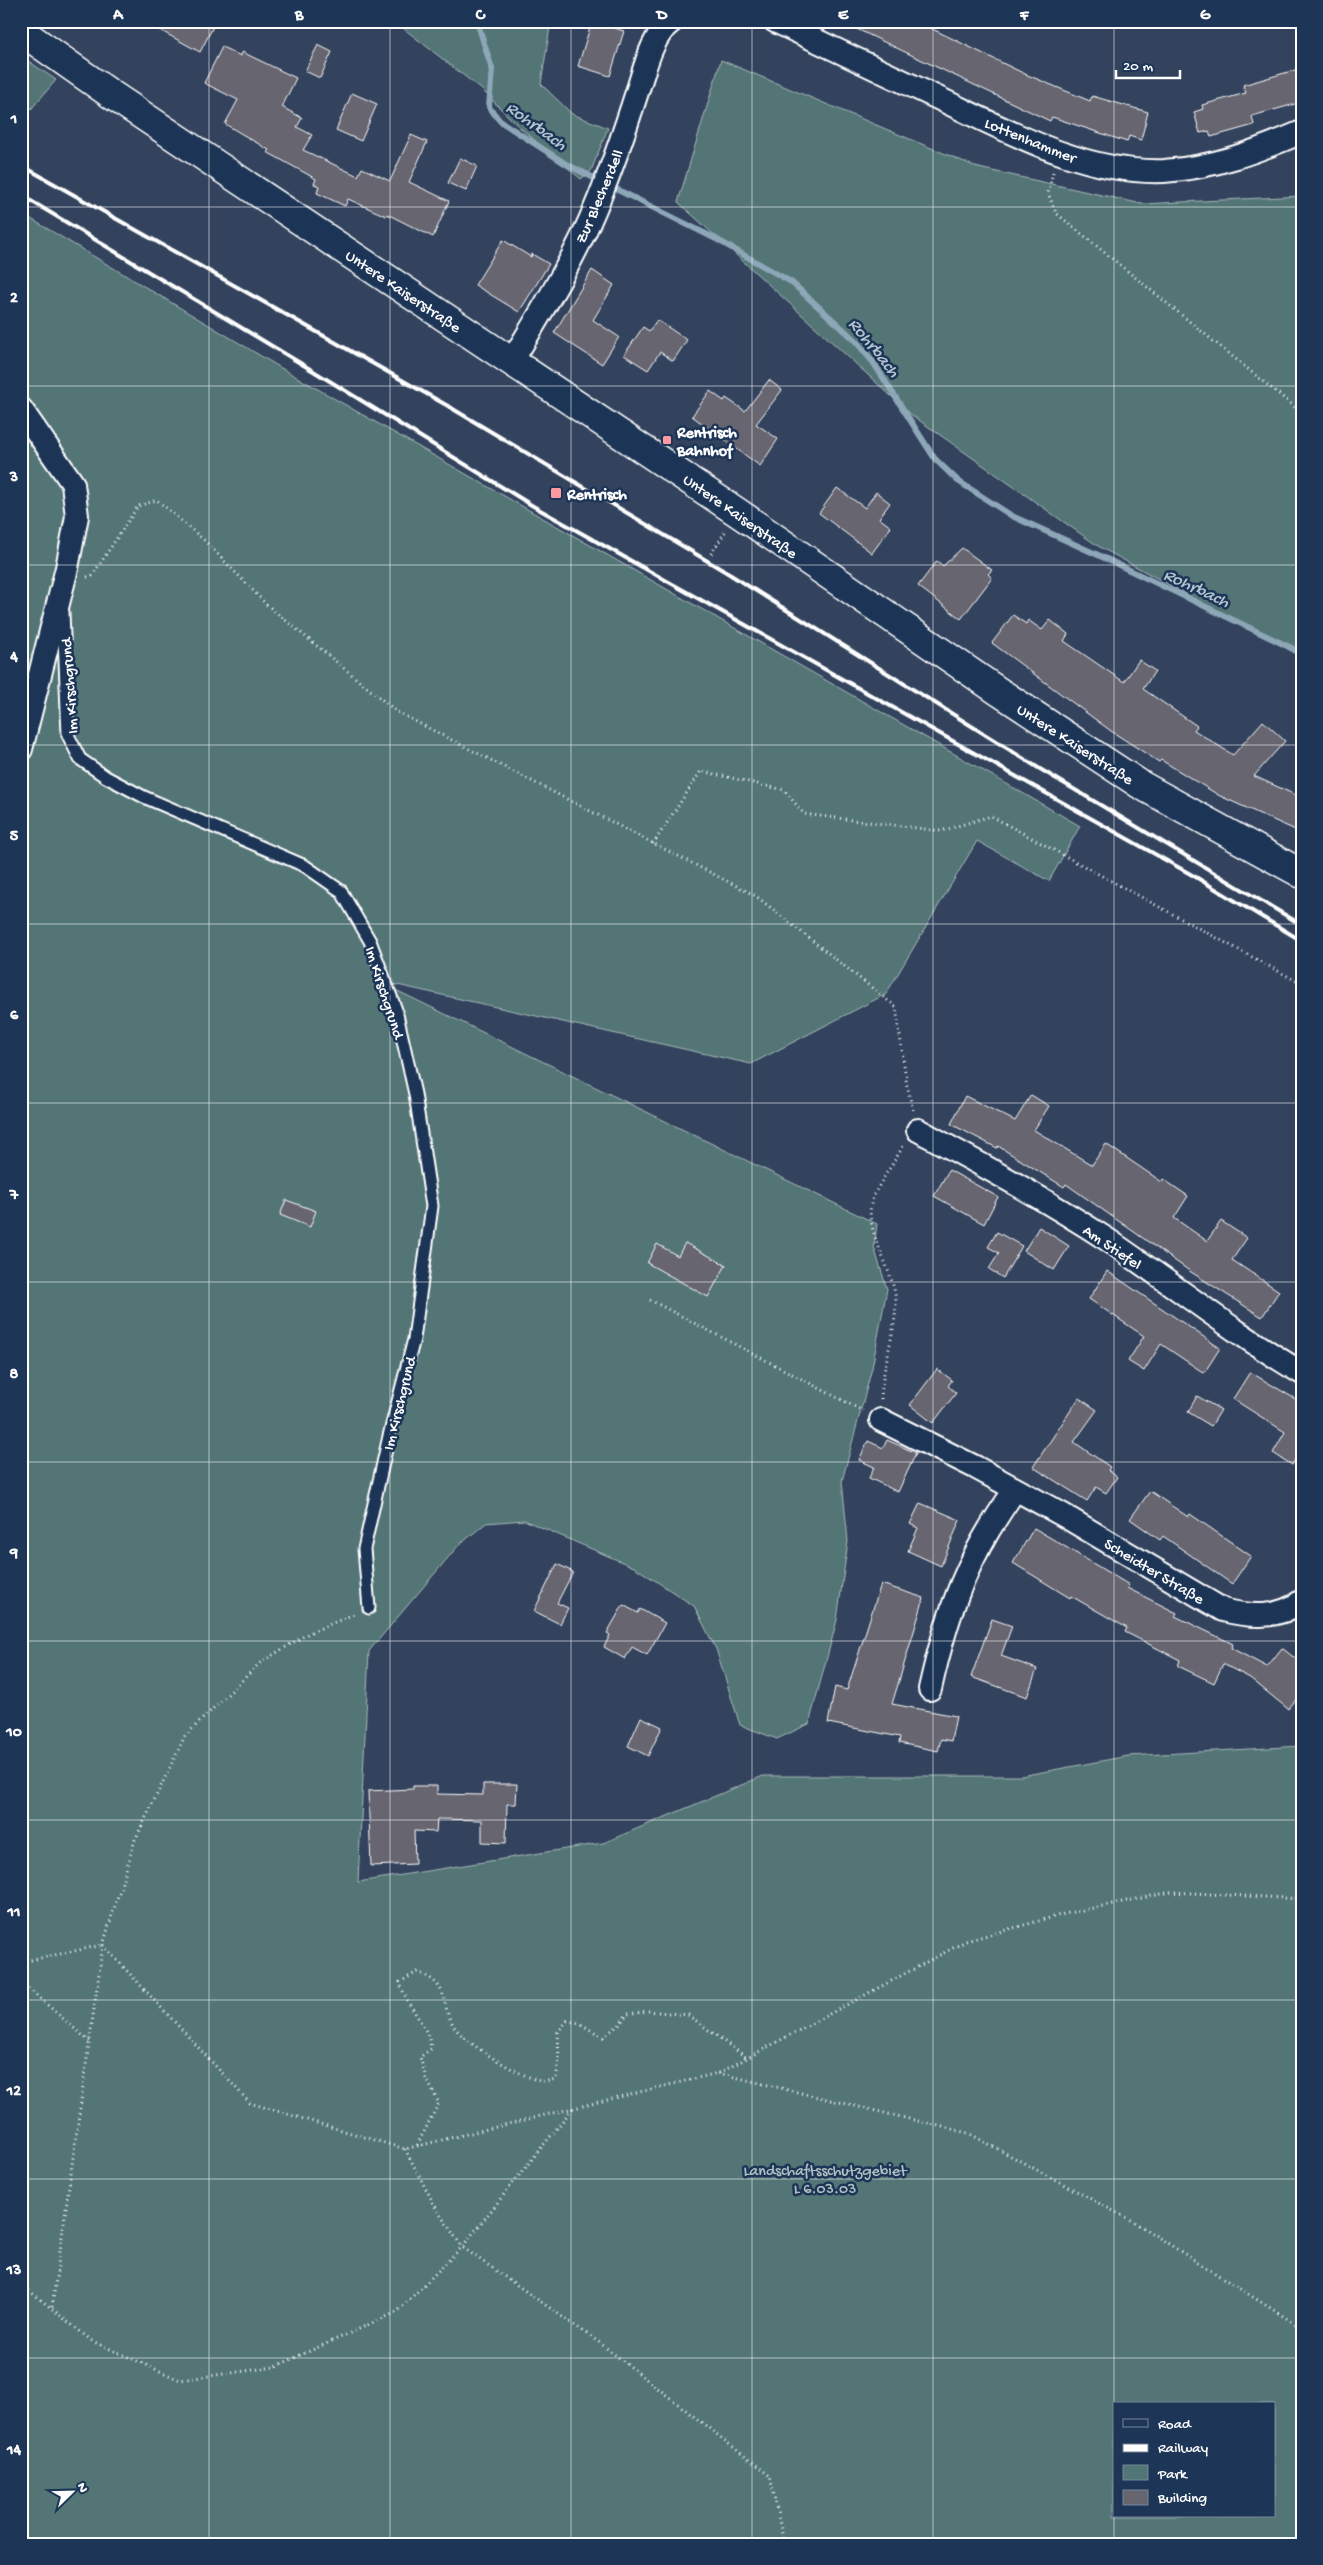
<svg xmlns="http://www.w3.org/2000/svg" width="1323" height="2565" viewBox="0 0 1323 2565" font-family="'Gochi Hand',sans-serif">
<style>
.green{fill:#527576;stroke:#a8baba;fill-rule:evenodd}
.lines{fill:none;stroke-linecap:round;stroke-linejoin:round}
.stream{stroke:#8ea7b8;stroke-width:6}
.building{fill:#666570;stroke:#fff}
.lane-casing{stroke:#fff;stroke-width:15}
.street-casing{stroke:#fff;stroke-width:26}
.secondary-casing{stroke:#fff;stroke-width:31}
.path{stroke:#fff;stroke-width:3;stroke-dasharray:1 4;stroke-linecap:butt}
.lane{stroke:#1d3557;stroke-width:11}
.street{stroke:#1d3557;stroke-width:22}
.secondary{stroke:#1d3557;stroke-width:28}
.rail{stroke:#fff;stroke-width:4}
.grid{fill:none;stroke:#fff;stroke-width:1;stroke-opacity:0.55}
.poi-dot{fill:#ff9aa2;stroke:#1d3557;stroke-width:2}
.labels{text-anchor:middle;stroke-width:5;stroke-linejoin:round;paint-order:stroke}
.street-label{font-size:16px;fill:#fff;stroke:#1d3557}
.poi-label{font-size:16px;font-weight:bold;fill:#fff;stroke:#1d3557;text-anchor:start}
.park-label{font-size:16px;fill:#b1c1c1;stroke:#1d3557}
.water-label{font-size:18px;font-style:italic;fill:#b3c5d0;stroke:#1d3557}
.neatline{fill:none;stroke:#fff;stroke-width:2}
.grid-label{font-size:16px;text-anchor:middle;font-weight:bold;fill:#fff}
</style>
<rect width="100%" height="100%" fill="#33435e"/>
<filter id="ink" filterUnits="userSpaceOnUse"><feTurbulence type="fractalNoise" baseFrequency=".02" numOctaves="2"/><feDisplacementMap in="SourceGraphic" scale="10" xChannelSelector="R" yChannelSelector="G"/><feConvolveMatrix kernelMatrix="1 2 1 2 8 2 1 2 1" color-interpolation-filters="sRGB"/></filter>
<g filter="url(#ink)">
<!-- green -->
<path class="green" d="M394,21H551L541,84L572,114L608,128L591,171L581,179L518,126L481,89Z
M1160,21H1270L1246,28Z
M21,56L56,80L21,121Z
M721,60L979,168L1142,204L1302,196V657L1098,546L913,416L678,202Z
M21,213L281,368L1080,826L1049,881L977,841L886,994L751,1064L375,980L877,1224L874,1247L887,1289L872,1368L842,1481L848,1541L837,1620L809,1724L777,1739L740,1725L716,1649L694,1606L636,1568L524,1520L486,1523L458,1546L369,1651L358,1882L603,1843L763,1776H1021L1128,1756L1302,1746V2544H21ZM1114,2404H1274V2516H1114Z"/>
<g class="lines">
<!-- stream -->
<path class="stream" d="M477,21L492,69L489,107L500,121L566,164L716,239L791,282L854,339L873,362L935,459L958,481L1012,516L1096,554L1302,653"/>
</g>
<!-- building -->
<path class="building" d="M143,21H216L200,52Z
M592,21L624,31L610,76L578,66Z
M840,21H916L1025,74L1090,101L1092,96L1148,112L1141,140L1129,136L1127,142L1052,117L1050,121Z
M318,45L332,52L320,78L305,71Z
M222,47L241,56L242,52L296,78L282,107L302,118L297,127L312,135L303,150L358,176L362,168L390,181L411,135L427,142L409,182L449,201L433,237L387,214L386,216L348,199L345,206L317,193L319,186L314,184L316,179L267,152L269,150L225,124L238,100L204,83Z
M1302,68V102L1252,116L1254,125L1211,137L1209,131L1200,133L1194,112L1203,109L1202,105L1246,93L1243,85Z
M352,93L377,104L361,141L336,130Z
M460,158L477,166L466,191L448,183Z
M503,240L531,257L532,254L549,264L519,312L475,285Z
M592,270L614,285L593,320L619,337L602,364L554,333Z
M657,320L687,340L673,361L660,352L648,370L624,355L643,327L649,331Z
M769,380L782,390L756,424L778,439L760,466L692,416L710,391L724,401L726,398L745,411Z
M837,488L865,508L876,492L890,503L879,518L891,527L872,553L819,513Z
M962,548L992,570L988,574L992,578L961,619L918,586L937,561L943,566Z
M1013,615L1026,624L1028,620L1042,630L1050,620L1068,634L1064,641L1124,682L1139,660L1155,671L1143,689L1197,726L1194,730L1233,755L1263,721L1285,741L1254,776L1302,798V833L1220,796L1161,760L1159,762L1111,731L992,643Z
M1031,1095L1049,1106L1034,1130L1092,1165L1106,1144L1162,1182L1163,1179L1188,1196L1174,1218L1207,1241L1221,1221L1247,1238L1232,1260L1279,1291L1262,1317L1191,1272L1066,1184L1064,1187L998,1146L997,1148L951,1124L965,1096L1015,1121Z
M949,1170L998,1197L984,1224L934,1196Z
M286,1200L316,1211L310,1227L280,1215Z
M1039,1227L1069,1246L1054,1270L1024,1251Z
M997,1232L1022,1246L1003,1278L989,1269L999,1253L988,1247Z
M685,1243L726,1265L708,1297L647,1263L657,1244L678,1256Z
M1107,1271L1220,1348L1204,1373L1161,1344L1144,1371L1128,1361L1144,1336L1089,1299Z
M937,1369L952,1380L948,1386L956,1393L933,1423L910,1405Z
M1250,1372L1302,1403V1448L1292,1465L1273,1453L1285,1432L1233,1399Z
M1197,1396L1221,1410L1211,1426L1188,1412Z
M1079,1398L1097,1410L1074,1442L1110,1467L1108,1470L1117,1477L1106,1493L1096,1487L1087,1501L1033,1467Z
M887,1440L916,1453L898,1492L869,1478L874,1467L859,1460L868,1441L883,1448Z
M1150,1491L1188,1517L1190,1514L1251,1556L1232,1584L1163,1536L1160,1540L1130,1519Z
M920,1503L960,1520L941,1566L908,1551L918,1528L910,1524Z
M1034,1528L1129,1585L1127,1588L1177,1613L1175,1616L1233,1644L1231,1648L1267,1667L1282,1648L1302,1664V1693L1288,1709L1250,1678L1223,1664L1214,1683L1178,1666L1180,1660L1125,1632L1127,1628L1071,1596L1070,1598L1013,1563Z
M557,1564L573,1572L557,1603L568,1608L560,1624L534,1611Z
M881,1584L924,1598L892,1704L956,1716L951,1741L941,1739L938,1751L899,1743L900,1737L828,1723L835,1687L847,1690Z
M623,1605L638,1613L640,1609L665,1623L647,1655L632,1647L625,1659L604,1647L610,1635L607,1633Z
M992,1619L1012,1626L1001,1656L1037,1669L1027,1697L971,1677Z
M641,1717L662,1727L648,1756L628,1746Z
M483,1784H517L516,1804H507L506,1843L482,1842V1820L437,1819L436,1832L414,1831L415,1864L371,1866L368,1791L413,1789V1786H437V1794L483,1795Z"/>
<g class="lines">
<defs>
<path id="lane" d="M63,612L68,735L80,759L106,777L144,797L305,866L341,891L370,941L396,1010L415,1094L432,1206L414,1339L389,1436L364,1549L369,1608"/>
<path id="street" d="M775,21C830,47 885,73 940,99C1010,132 1084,174 1164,171C1213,168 1257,151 1302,132
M512,361C541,312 572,263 594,211C611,171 625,130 638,89C645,68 652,35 672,21
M21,409L73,484L77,516L67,568L21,749
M918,1130C982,1165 1047,1200 1108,1240C1173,1284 1234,1333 1302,1373
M881,1420L975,1467L1063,1515L1223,1610C1250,1617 1278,1619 1302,1601
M930,1689C948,1609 967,1557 1015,1490"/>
<path id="secondary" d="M21,31L112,95L737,512L998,691L1141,785L1302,874"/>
</defs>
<!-- lane casing -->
<use href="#lane" class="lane-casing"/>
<!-- street casing -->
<use href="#street" class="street-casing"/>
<!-- secondary casing -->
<use href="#secondary" class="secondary-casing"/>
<!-- path -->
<path class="path" d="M1053,172L1048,193L1056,213L1302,413
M711,554L725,532
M87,577L92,576L138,506L157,500L205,541L266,604L397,712L756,896L896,1007L907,1086L913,1110
M653,844L701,771L784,790L804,814L941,831L991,816L1302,984
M650,1300L863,1411
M881,1399C882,1367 895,1335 896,1304C896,1273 865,1233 871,1204C873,1191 897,1159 904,1144
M103,1945L250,2103L405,2149L718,2073L968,2133L1134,2222L1302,2328
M21,1962L103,1945
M21,1982L90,2042
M719,2073L966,1941L1064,1914L1171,1892L1302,1899
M417,2145L439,2103L426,2078L420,2057L431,2049C429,2025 406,2007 400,1982L417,1972C454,1986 437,2003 456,2029C468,2045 521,2077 541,2081C546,2082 551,2080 556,2079L559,2060L558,2032L567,2021L579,2023L603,2037L619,2025L627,2014L648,2011L688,2015L747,2058
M405,2149L437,2210L462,2247L600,2343L770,2476L784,2544
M21,2284L92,2341L180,2380L274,2367L397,2312L462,2247L573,2108
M52,2307L103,1945L135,1840L185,1736L261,1662L309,1633L354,1614"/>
<!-- lane -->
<use href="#lane" class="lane"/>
<!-- street -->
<use href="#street" class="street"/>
<!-- secondary -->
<use href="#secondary" class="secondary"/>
<!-- rail -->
<path class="rail" d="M21,165L448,406L726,572L1040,769L1302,925
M21,195L315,372L533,506L1194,876L1302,941"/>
</g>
</g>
<!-- grid -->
<path class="grid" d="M209,21V2544M390,21V2544M571,21V2544M752,21V2544M933,21V2544M1114,21V2404M21,207H1302M21,386H1302M21,565H1302M21,745H1302M21,924H1302M21,1103H1302M21,1282H1302M21,1462H1302M21,1641H1302M21,1820H1302M21,2000H1302M21,2179H1302M21,2358H1302M1114,2516V2544"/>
<!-- markers -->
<g class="poi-dot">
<rect x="662" y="435" width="10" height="10" rx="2.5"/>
<rect x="550" y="487" width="12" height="12" rx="2.5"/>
</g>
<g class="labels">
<!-- street labels -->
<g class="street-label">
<text transform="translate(1031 139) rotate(22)" y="6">Lottenhammer</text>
<text transform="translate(598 196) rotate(-67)" y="6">Zur Blecherdell</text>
<text transform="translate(404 290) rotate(34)" y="6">Untere Kaiserstraße</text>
<text transform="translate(741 515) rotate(35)" y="6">Untere Kaiserstraße</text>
<text transform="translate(68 686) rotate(-94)" y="6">Im Kirschgrund</text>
<text transform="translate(1076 743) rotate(33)" y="6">Untere Kaiserstraße</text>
<text transform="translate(386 992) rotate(72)" y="6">Im Kirschgrund</text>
<text transform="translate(1113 1246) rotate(34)" y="6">Am Stiefel</text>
<text transform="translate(398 1403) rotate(-76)" y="6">Im Kirschgrund</text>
<text transform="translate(1155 1570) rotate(31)" y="6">Scheidter Straße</text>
</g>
<!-- poi labels -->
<g class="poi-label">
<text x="677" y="437">Rentrisch<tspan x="677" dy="18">Bahnhof</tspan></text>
<text x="567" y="499">Rentrisch</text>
</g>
<!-- park labels -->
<g class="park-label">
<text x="825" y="2175">Landschaftsschutzgebiet<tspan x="825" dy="18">L 6.03.03</tspan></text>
</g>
<!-- water labels -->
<g class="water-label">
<text transform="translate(537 125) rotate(36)" y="6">Rohrbach</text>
<text transform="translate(875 347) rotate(51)" y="6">Rohrbach</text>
<text transform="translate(1197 587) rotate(25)" y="6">Rohrbach</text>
</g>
</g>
<!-- margin -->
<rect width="1323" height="2565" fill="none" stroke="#1d3557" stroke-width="55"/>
<!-- legend -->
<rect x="1113" y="2402" width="162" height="115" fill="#1d3557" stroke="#77869a"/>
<rect x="1123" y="2419" width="25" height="8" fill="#1d3557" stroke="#77869a"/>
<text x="1158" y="2428" font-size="15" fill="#ffffff">Road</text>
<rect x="1123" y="2444" width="25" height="8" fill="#ffffff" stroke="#77869a"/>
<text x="1158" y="2452" font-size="15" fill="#ffffff">Railway</text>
<rect x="1123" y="2465" width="25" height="15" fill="#527576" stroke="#77869a"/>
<text x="1158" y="2478" font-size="15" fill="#ffffff">Park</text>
<rect x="1123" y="2490" width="25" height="15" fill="#666570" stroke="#77869a"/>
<text x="1158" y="2502" font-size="15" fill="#ffffff">Building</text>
<!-- north arrow -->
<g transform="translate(72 2492) rotate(67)" stroke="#1d3557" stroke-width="4" paint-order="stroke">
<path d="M0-4L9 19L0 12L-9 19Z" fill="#ffffff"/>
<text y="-8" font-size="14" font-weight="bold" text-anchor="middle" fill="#ffffff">N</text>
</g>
<!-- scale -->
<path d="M1116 70v8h64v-8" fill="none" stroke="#ffffff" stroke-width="2.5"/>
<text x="1123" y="70" font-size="15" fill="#ffffff" stroke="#1d3557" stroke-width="4" paint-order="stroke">20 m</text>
<rect x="28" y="28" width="1268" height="2510" class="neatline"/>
<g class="grid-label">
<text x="118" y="19">A</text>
<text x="299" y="19">B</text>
<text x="480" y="19">C</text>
<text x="662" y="19">D</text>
<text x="843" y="19">E</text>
<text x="1024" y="19">F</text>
<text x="1205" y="19">G</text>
<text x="14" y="123">1</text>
<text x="14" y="302">2</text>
<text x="14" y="481">3</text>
<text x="14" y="661">4</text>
<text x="14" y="840">5</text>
<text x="14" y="1019">6</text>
<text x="14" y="1199">7</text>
<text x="14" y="1378">8</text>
<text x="14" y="1557">9</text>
<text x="14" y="1736">10</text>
<text x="14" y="1916">11</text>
<text x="14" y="2095">12</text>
<text x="14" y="2274">13</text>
<text x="14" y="2454">14</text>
</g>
</svg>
